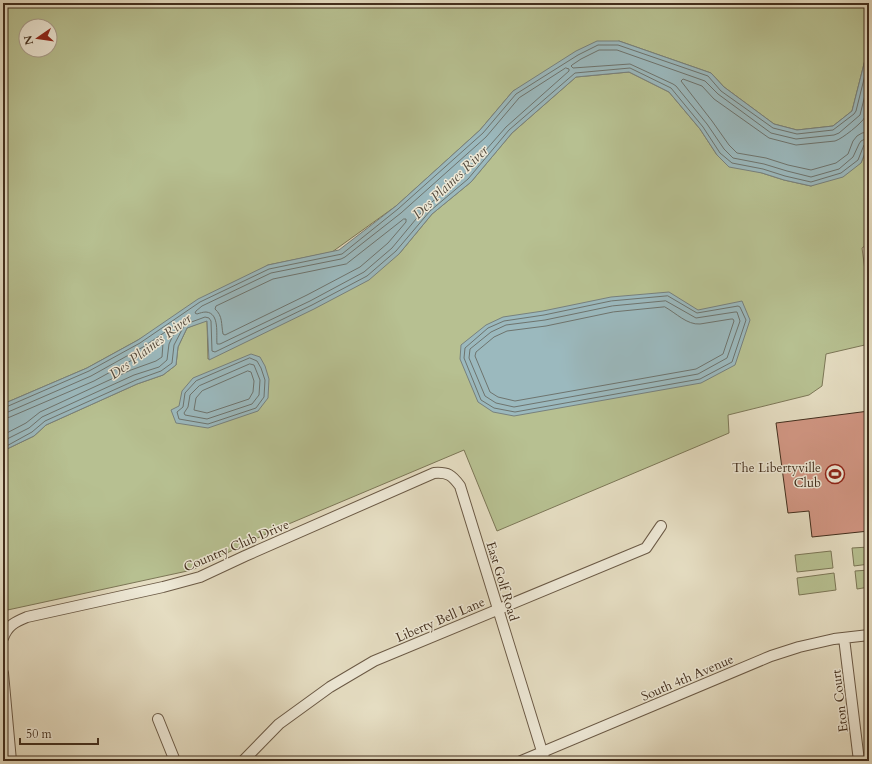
<svg xmlns="http://www.w3.org/2000/svg" width="872" height="764" viewBox="0 0 872 764" font-family="Cardo,serif">
<style>
.green{fill:#b7c091;stroke:#7c7757;fill-rule:evenodd}
.water{fill:#9bb9be;stroke:#77817e}
.lines{fill:none;stroke-linecap:round;stroke-linejoin:round}
.shore{stroke:#6e746e;stroke-width:1}
.building{fill:#d19683;stroke:#422e1d}
.street-casing{stroke:#6b5a46;stroke-width:12}
.street{stroke:#eee9d7;stroke-width:10}
.labels{text-anchor:middle;stroke-width:3;stroke-linejoin:round;paint-order:stroke}
.poi-label{font-size:13px;fill:#422e1d;stroke:#eee9d7;text-anchor:end}
.street-label{font-size:13px;fill:#422e1d;stroke:#eee9d7}
.water-label{font-size:14px;font-style:italic;fill:#544a3d;stroke:#eee9d7}
</style>
<rect width="100%" height="100%" fill="#e5ddc2"/>
<filter id="stains"><feTurbulence type="fractalNoise" baseFrequency=".005" numOctaves="4"/><feColorMatrix values="0 0 0 0 .2 0 0 0 0 .09 0 0 0 0 .02 0 0 0 .5 -.17"/></filter>
<radialGradient id="worn" r=".72"><stop offset=".6" stop-color="#630" stop-opacity="0"/><stop offset="1" stop-color="#630" stop-opacity=".3"/></radialGradient>
<!-- green -->
<path class="green" d="M3,3H869V51L866,56L852,111L833,126L797,130L774,124L724,87L711,73L619,41L513,91L480,130L396,206L332,252L268,265L138,340L87,368L3,404ZM26,26H50V50H26Z
M629,72L669,92L700,129L717,155L762,173L784,180L811,186L861,163L869,143V243L862,248L869,300V344L826,354L822,386L809,395L728,415L729,433L497,531L464,450L272,531L192,570L3,611V452L9,448L34,436L46,425L137,384L163,375L176,365L178,347L187,328L207,320L208,359L399,254L432,214L471,182L512,133L576,77Z
M869,547V564L854,566L852,548Z
M831,551L833,568L797,572L795,555Z
M869,570V587L857,589L855,571Z
M834,573L836,590L799,595L797,578Z"/>
<!-- water -->
<path class="water" d="M597,41H619L711,73L724,87L774,124L797,130L833,126L852,111L866,56L869,51V143L861,163L843,177L811,186L784,180L762,173L729,167L717,155L700,129L669,92L629,72L576,77L512,133L471,182L432,214L399,254L369,280L314,309L209,360L207,321L187,328L178,347L176,365L163,375L137,384L46,425L34,436L9,448L3,452V404L87,368L138,340L198,299L268,265L339,250L396,206L480,130L513,91L576,51Z
M669,292L698,310L742,301L750,320L735,365L701,383L514,416L493,412L478,402L460,359L461,345L486,325L503,317L543,311L611,297Z
M251,354L260,357L265,366L269,379L268,398L258,411L208,428L176,423L171,410L179,406L182,391L193,378Z"/>
<g class="lines">
<!-- shore -->
<path class="shore" d="M566,68L569,69V71L506,127L464,175L426,207L392,248L364,272L310,301L220,344H217C216,335 220,313 206,312C203,312 200,313 197,314L195,313L196,311L202,306L271,273L341,259L345,257L401,213L486,137L519,98Z
M869,79L860,115L839,133L834,135L796,139L771,133L718,94L705,81L617,50H599L581,59L572,65L571,66L573,68L630,64L673,84L676,86L707,124L724,149L733,158L764,164L787,171L811,177L839,169L853,157L859,144L861,141L865,139L869,138
M869,104C868,108 867,113 865,117C862,123 842,139 835,141L796,145L769,138L714,99L702,86L683,79L681,81L712,121L729,145L737,153L766,158L788,165L811,170L836,163L848,154L853,141L857,136L862,133L869,132
M404,219H406V222L388,243L360,267L307,295L225,335L223,334C221,324 223,316 215,309L216,306L273,279L346,264Z
M668,296L697,313L738,306L740,307L746,320L732,362L700,379L515,412L494,408L481,400L464,358L465,348L488,328L504,321L544,315L611,301Z
M666,301L696,318L735,312H737L740,321L727,358L698,374L514,407L496,403L485,396L469,358L470,349L491,332L506,325L545,320L612,306Z
M665,307C676,313 687,325 700,324L731,319H733L734,321L723,354L696,369L515,401L498,397L490,392L475,356L476,352L494,337L507,331L546,326L613,312Z
M250,358L257,361L261,368L265,380L264,397L256,408L208,424L179,419L177,412L183,407L185,393L196,381Z
M250,364L254,365L260,380L259,395L252,404L207,419L185,415L184,413L188,407L190,395L199,386Z
M248,371L251,372L254,381L253,392L249,399L207,413L194,410L196,398L202,391Z
M3,407H6L89,371L140,343L200,302L269,269L342,254L398,209L483,133L516,94L578,55L598,45H618L708,76L721,91L773,128L797,134L833,130L854,114L856,111L869,59
M3,413L8,412L91,376L143,347L174,326L177,327L169,344L167,360L159,367L134,375L42,417L29,428L3,441
M3,419L10,417L94,381L145,353L160,343H163L162,357L156,361L131,370L40,412L26,423L3,435
M3,448L32,432L45,421L136,380L161,371L172,363L174,345L184,326L186,324L205,317L209,318L211,321L212,351L215,352L312,305L367,276L396,251L430,211L468,179L509,130L575,73L630,68L671,88L703,127L720,153L732,163L763,169L785,176L811,182L841,173L858,160L864,145L866,143H869"/>
</g>
<!-- building -->
<path class="building" d="M869,411V531L812,537L809,511L788,513L776,423Z"/>
<g class="lines">
<defs>
<path id="street" d="M3,638C8,625 15,622 27,617L163,587L200,577L245,556L434,473C448,472 452,475 460,486L545,761
M844,638L859,761
M3,673L11,761
M158,719L175,761
M243,761L279,724L330,687L374,661L646,548L661,526
M521,761L771,656L799,647L834,639L869,635"/>
</defs>
<!-- street casing -->
<use href="#street" class="street-casing"/>
<!-- street -->
<use href="#street" class="street"/>
</g>
<!-- icons -->
<defs>
<symbol id="stadium-ring" viewBox="-11 -11 22 22"><circle r="9.5" fill="#eee9d7" stroke="#8f2418" stroke-width="1.5"/><path d="M0-5a6.5 5 0 1 0 0 10a6.5 5 0 1 0 0-10ZM-3.5-1.8h7v3.6h-7Z" fill="#8f2418"/></symbol>
</defs>
<g fill-rule="evenodd">
<use href="#stadium-ring" x="824" y="463" width="22" height="22"/>
</g>
<g class="labels">
<!-- poi labels -->
<g class="poi-label">
<text x="821" y="472">The Libertyville<tspan x="821" dy="15">Club</tspan></text>
</g>
<!-- street labels -->
<g class="street-label">
<text transform="translate(236 545) rotate(-23)" y="5">Country Club Drive</text>
<text transform="translate(503 581) rotate(73)" y="5">East Golf Road</text>
<text transform="translate(440 619) rotate(-23)" y="5">Liberty Bell Lane</text>
<text transform="translate(687 677) rotate(-23)" y="5">South 4th Avenue</text>
<text transform="translate(839 701) rotate(-97)" y="5">Eton Court</text>
</g>
<!-- water labels -->
<g class="water-label">
<text transform="translate(450 182) rotate(-44)" y="5">Des Plaines River</text>
<text transform="translate(150 346) rotate(-37)" y="5">Des Plaines River</text>
</g>
</g>
<!-- margin -->
<rect width="872" height="764" fill="none" stroke="#e5ddc2" stroke-width="16"/>
<rect x="4" y="4" width="864" height="756" fill="none" stroke="#422e1d" stroke-width="2"/>
<rect x="8" y="8" width="856" height="748" fill="none" stroke="#422e1d"/>
<!-- north arrow -->
<g transform="translate(38 38) rotate(257)"><circle r="19" fill="#eee9d7" stroke="#a99e8d"/>
<path d="M0-3L7 15L0 10L-7 15Z" fill="#8f2418"/>
<text y="-6" font-size="11" font-weight="bold" text-anchor="middle" fill="#422e1d">N</text>
</g>
<!-- scale -->
<path d="M20 738v6h78v-6" fill="none" stroke="#422e1d" stroke-width="2"/>
<text x="26" y="738" font-size="12" fill="#422e1d" stroke="#eee9d7" stroke-width="3" paint-order="stroke">50 m</text>
<rect width="100%" height="100%" filter="url(#stains)"/>
<rect width="100%" height="100%" fill="url(#worn)"/>
</svg>
